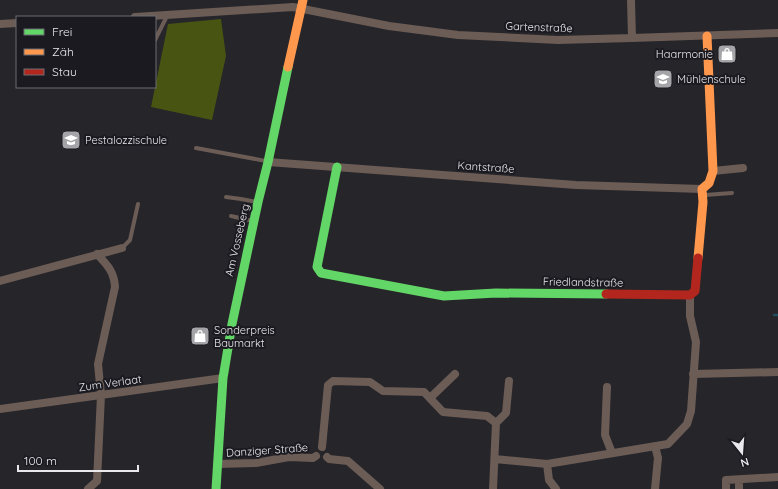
<svg xmlns="http://www.w3.org/2000/svg" width="778" height="489" viewBox="0 0 778 489" font-family="Quicksand,sans-serif">
<style>
.forest{fill:#485512}
.lines{fill:none;stroke-linecap:round;stroke-linejoin:round}
.stream{stroke:#204e5c;stroke-width:2.5}
.lane{stroke:#6b5c56;stroke-width:4}
.street{stroke:#6b5c56;stroke-width:8}
.fast{stroke:#63d668;stroke-width:9}
.slow{stroke:#ff974d;stroke-width:9}
.jam{stroke:#b3261e;stroke-width:9}
.labels{text-anchor:middle;stroke-width:4;stroke-linejoin:round;paint-order:stroke}
.street-label{font-size:11px;fill:#e9e8ec;stroke:#1b1a20}
.poi-label{font-size:11px;fill:#e9e8ec;stroke:#1b1a20;text-anchor:start}
</style>
<rect width="100%" height="100%" fill="#262529"/>
<!-- forest -->
<path class="forest" d="M221,19L226,56L212,120L151,107L168,24Z"/>
<g class="lines">
<!-- stream -->
<path class="stream" d="M774,315H778"/>
<!-- lane -->
<path class="lane" d="M155,40L167,16
M196,148L266,161
M705,195L732,193
M226,197L241,199L257,202
M231,216L253,221
M122,248L130,240L138,204"/>
<!-- street -->
<path class="street" d="M631,0L632,38
M135,17L293,7L389,26L458,35L558,40L632,38L778,33
M0,24L17,23
M268,162L576,185L702,189
M713,171L743,168
M0,281L122,248
M693,374L778,372
M607,387L605,435L612,453
M430,398L455,374
M0,409L223,378
M496,423L506,413L509,381
M322,447L328,385L333,381L370,382L383,391L424,392L443,412L487,416L496,423L493,489
M327,457L329,459L348,461L380,489
M495,459L547,464L668,444L687,424L691,411L696,342L690,316V295
M218,464L256,463L289,457L313,458L316,456
M547,464L549,480L556,489
M88,489L97,481L101,395L98,364L115,287C114,271 107,265 97,254
M655,489L658,458L655,446
M726,489V480L778,477
M739,489V480"/>
<!-- fast -->
<path class="fast" d="M337,167L317,267L321,273L444,296L496,293L606,294
M216,489L223,378L232,324L258,202L268,162L288,67"/>
<!-- slow -->
<path class="slow" d="M288,67L303,0
M698,258L703,202L702,189L709,183L713,171L707,36"/>
<!-- jam -->
<path class="jam" d="M606,294L690,295L695,291L698,258"/>
</g>
<!-- icons -->
<defs>
<symbol id="shop-square" viewBox="-11 -11 22 22"><rect x="-9" y="-9" width="18" height="18" rx="4" fill="#a5a4a8" stroke="#1b1a20"/><path d="M-5-2.5h2.3a2.7 3.5 0 0 1 5.4 0H5L5.5 6h-11ZM-1.5-2.5h3a1.5 2.3 0 0 0-3 0Z" fill="#fff"/></symbol>
<symbol id="school-square" viewBox="-11 -11 22 22"><rect x="-9" y="-9" width="18" height="18" rx="4" fill="#a5a4a8" stroke="#1b1a20"/><path d="M0-5L7-2L0 1L-7-2ZM-4 1L0 2.5L4 1V4Q0 6-4 4Z" fill="#fff"/></symbol>
</defs>
<g fill-rule="evenodd">
<use href="#shop-square" x="716" y="43" width="22" height="22"/>
<use href="#school-square" x="652" y="68" width="22" height="22"/>
<use href="#school-square" x="60" y="129" width="22" height="22"/>
<use href="#shop-square" x="189" y="325" width="22" height="22"/>
</g>
<g class="labels">
<!-- street labels -->
<g class="street-label">
<text transform="translate(539 27) rotate(2)" y="4">Gartenstraße</text>
<text transform="translate(486 167) rotate(4)" y="4">Kantstraße</text>
<text transform="translate(237 240) rotate(-77)" y="4">Am Vosseberg</text>
<text transform="translate(583 282) rotate(1)" y="4">Friedlandstraße</text>
<text transform="translate(110 383) rotate(-8)" y="4">Zum Verlaat</text>
<text transform="translate(267 450) rotate(-4)" y="4">Danziger Straße</text>
</g>
<!-- poi labels -->
<g class="poi-label">
<text x="713" y="58" text-anchor="end">Haarmonie</text>
<text x="677" y="83">Mühlenschule</text>
<text x="85" y="144">Pestalozzischule</text>
<text x="214" y="334">Sonderpreis<tspan x="214" dy="13">Baumarkt</tspan></text>
</g>
</g>
<!-- legend -->
<rect x="16" y="16" width="140" height="72" fill="#1b1a20" stroke="#6d6c72"/>
<rect x="24" y="29" width="20" height="6" fill="#63d668" stroke="#6d6c72"/>
<text x="52" y="36" font-size="12" fill="#e9e8ec">Frei</text>
<rect x="24" y="49" width="20" height="6" fill="#ff974d" stroke="#6d6c72"/>
<text x="52" y="56" font-size="12" fill="#e9e8ec">Zäh</text>
<rect x="24" y="69" width="20" height="6" fill="#b3261e" stroke="#6d6c72"/>
<text x="52" y="76" font-size="12" fill="#e9e8ec">Stau</text>
<!-- north arrow -->
<g transform="translate(742 453) rotate(163)" stroke="#1b1a20" stroke-width="3" paint-order="stroke">
<path d="M0-3L7 15L0 10L-7 15Z" fill="#e9e8ec"/>
<text y="-6" font-size="11" font-weight="bold" text-anchor="middle" fill="#e9e8ec">N</text>
</g>
<!-- scale -->
<path d="M18 465v6h120v-6" fill="none" stroke="#e9e8ec" stroke-width="2"/>
<text x="24" y="465" font-size="12" fill="#e9e8ec" stroke="#1b1a20" stroke-width="3" paint-order="stroke">100 m</text>
</svg>
